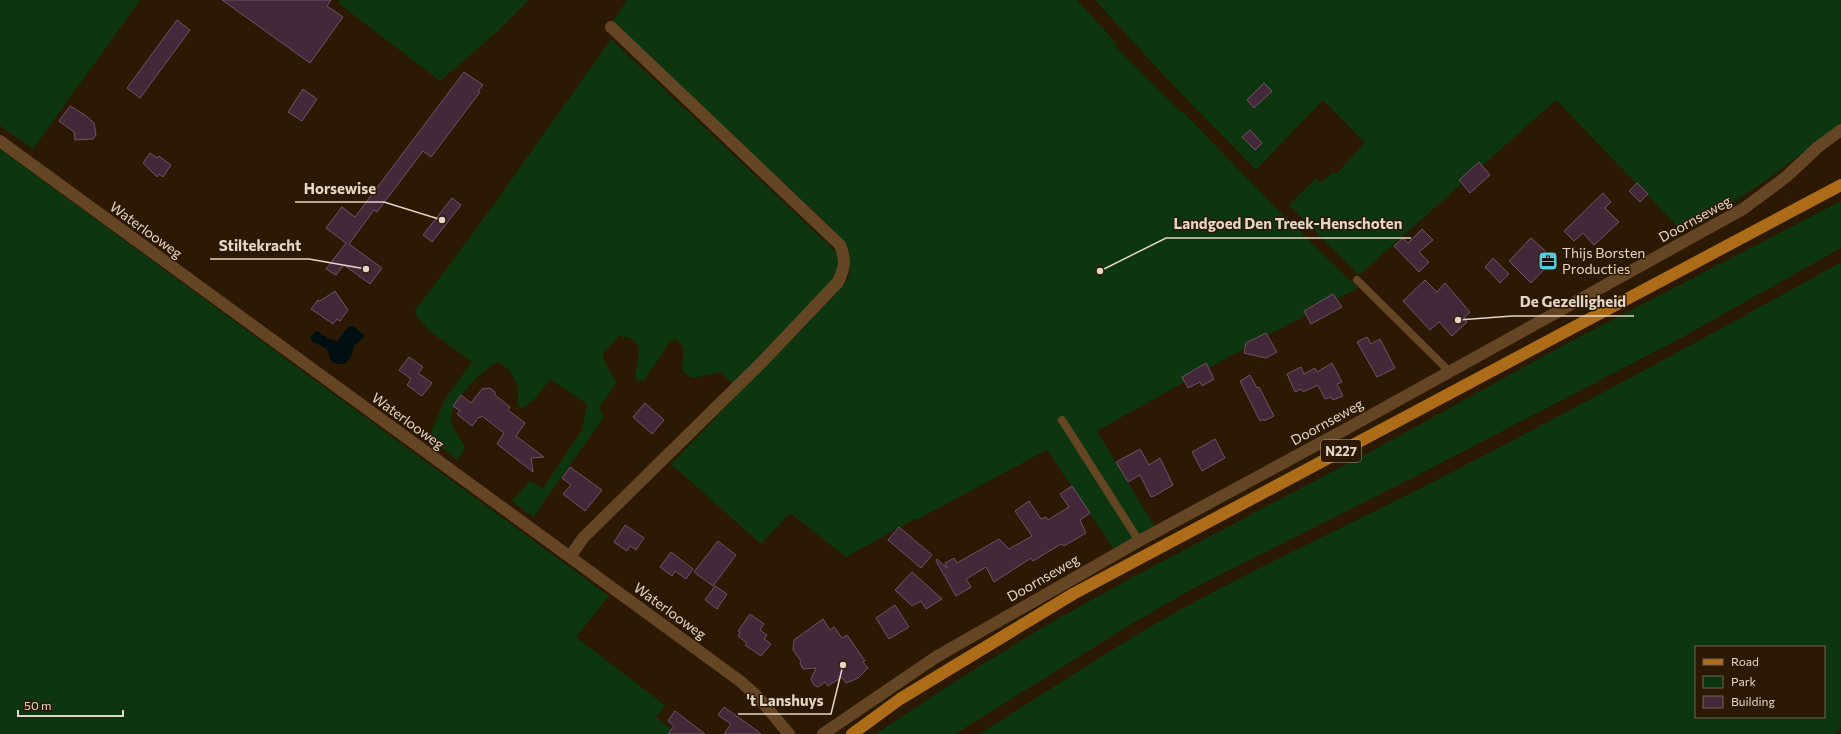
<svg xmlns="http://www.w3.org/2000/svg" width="1841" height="734" viewBox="0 0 1841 734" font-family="Commissioner,sans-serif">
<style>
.green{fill:#0d350f;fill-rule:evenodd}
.water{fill:#000f11}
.building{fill:#422839;stroke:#705366}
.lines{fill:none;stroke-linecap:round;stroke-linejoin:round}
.lane{stroke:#654624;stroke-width:8}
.street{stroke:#654624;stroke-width:12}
.primary{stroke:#ad6c18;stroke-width:12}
.labels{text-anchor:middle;stroke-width:3;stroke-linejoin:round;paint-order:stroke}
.shield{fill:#2c1903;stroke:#ac9d8d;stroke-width:1}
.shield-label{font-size:13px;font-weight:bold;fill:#e3d5c8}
.street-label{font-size:14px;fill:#e3d5c8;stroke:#2c1903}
.poi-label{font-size:14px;fill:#e3d5c8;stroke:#2c1903;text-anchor:start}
.leader{fill:none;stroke:#e3d5c8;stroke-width:1.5}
.callout-dot{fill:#e3d5c8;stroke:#2c1903;stroke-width:1.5}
.callout-label{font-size:15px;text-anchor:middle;font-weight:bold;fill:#e3d5c8;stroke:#2c1903;stroke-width:3;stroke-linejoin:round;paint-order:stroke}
</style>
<rect width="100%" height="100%" fill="#2c1903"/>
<!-- green -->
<path class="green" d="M0,0H140L33,149L0,126Z
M340,0H529L497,32L440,81L338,3Z
M627,0H1077L1117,44L1115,46L1179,110L1185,114L1274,206L1358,288L1270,334L1097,431L1155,527L1111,551L1113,548L1047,450L918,519H915L846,557L790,513L761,544L671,464L848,279C855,247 841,240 821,218L611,24Z
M1095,0H1841V124L1761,184L1695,227L1691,223L1680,229L1556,100L1359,275L1289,205L1316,178L1320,183L1333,172L1336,174L1365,143L1323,100L1256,170L1168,80Z
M611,39L832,248L839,256L841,266L832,281L733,384L721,372L693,378L684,373L682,368L684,348L676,339L670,342L644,380L638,381L635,378C636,359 649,338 619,336L603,353C604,366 612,371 616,383L599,408L604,417L533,517L512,501L530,481L543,488L582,430L587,404L550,379L538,396L524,407H519C517,402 518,399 518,394C517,379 511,369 498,362C483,369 448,403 451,421C453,431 462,438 465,448L457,460L429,437L446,397L472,362L428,330L414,312L495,203Z
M0,149L609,596L576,637L666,706L656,717L677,734H0Z
M1841,201V248L1681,338L1416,476L1192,589L1138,620L955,734H875L951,684L1043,627L1129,579L1379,447L1560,347Z
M1841,262V728L1835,734H979C1052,689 1123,640 1198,600C1271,561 1346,526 1419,489C1561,416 1702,340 1841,262ZM1696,647H1824V717H1696Z"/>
<!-- water -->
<path class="water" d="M353,326L365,336L354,346L351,357L345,364H337L331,361L327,349L312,341L310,337L317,331L329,339L337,341L348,327Z"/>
<!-- building -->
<path class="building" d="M222,0H331L327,6L343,17L310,63Z
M177,20L190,30L140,98L127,88Z
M464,72L483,85L478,91L480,92L431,157L423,151L377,212L374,210L349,244L382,268L370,284L344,265L336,275L326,269L346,243L326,228L342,207L355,217Z
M1264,83L1272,91L1254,108L1247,100Z
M303,89L317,99L302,121L288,112Z
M70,106L85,115L94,123L96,135L93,139L75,140L74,132L59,121Z
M1250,130L1262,143L1255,150L1242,137Z
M150,153L157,158L159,156L171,165L163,177L159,174L157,177L143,163Z
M1479,162L1490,175L1470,193L1459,180Z
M1637,183L1648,194L1640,202L1629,191Z
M1603,193L1611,202L1605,208L1619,222L1594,245L1583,233L1574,241L1564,231Z
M452,198L461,205L432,242L423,235Z
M1422,229L1433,240L1419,252L1429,262L1419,272L1394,246L1403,238L1408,243Z
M1531,238L1554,259L1531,283L1509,261Z
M1493,258L1509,274L1500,283L1485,267Z
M1425,280L1437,292L1445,283L1470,312L1464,318L1467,322L1452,336L1439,322L1430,330L1403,301Z
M335,291L348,310L340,321L337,319L333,324L311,309L318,300L320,301Z
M1333,294L1342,307L1311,324L1304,311Z
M1266,333L1277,352L1266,358L1244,353L1246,343Z
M1367,337L1371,344L1380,339L1395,368L1377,377L1357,342Z
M409,357L423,367L418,373L432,383L422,396L407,385L411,379L399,370Z
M1206,363L1214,379L1202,386L1200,382L1188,388L1182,377Z
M1332,363L1342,382L1337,384L1343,396L1333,400L1331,397L1325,399L1318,385L1303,392L1301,389L1295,392L1287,374L1301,367L1304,374L1315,368L1317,372Z
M1250,375L1257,388L1259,387L1274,416L1264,421V419L1260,421L1240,381Z
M490,388L495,392V395L510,407L508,410L525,423L516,436L544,457L531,458L533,472L497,444L504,433L482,416L480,418L479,417L472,426L457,414L460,411L453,406L461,395L471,403L482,389Z
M645,403L664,420L652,434L633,417Z
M1215,439L1225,458L1202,471L1192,452Z
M1140,449L1149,465L1160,458L1173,485L1154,496L1151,497L1140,475L1128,482L1116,462Z
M570,467L602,490L585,511L563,494L571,485L562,478Z
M1072,486L1090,513L1080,520L1086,533L1064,546L1061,544L1033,561L1031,558L994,582L986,567L966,579L971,587L956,596L936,561L937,559L947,568L945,563L954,558L957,563L999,539L1009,549L1032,536L1015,511L1029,501L1041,519L1046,517L1048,520L1069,507L1060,494Z
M625,525L644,538L636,550L630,546L627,551L614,542Z
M899,527L932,555L921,568L888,540Z
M718,541L736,555L713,586L694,572Z
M671,552L693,569L686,579L675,571L672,576L660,567Z
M912,572L942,599L926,609L921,601L912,606L895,590Z
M715,586L727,594L717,609L705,600Z
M895,605L909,627L889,639L876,618Z
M750,614L764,624L760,630L767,635L764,639L771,644L761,656L745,645L747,643L738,636L740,633L738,631Z
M823,619L830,630L834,627L842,638L847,635L865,661L863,662L868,668L858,678L846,683L842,677L828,686L825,682L818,687L814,685L811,679L816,668L803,669L800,663L801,661L793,650L794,640Z
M724,707L756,730L761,734H724L731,724L718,715Z
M675,711L705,734H668L674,726L668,721Z"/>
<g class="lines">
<!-- lane -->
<path class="lane" d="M1357,280L1449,371
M1062,420L1139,541"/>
<!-- street -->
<path class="street" d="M0,141L740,681L758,697L789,734
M570,557L583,538L761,363L838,282C845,267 846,260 840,245L611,27
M823,734L936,657L1139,541L1357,423L1743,209L1786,177L1818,147L1841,130"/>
<!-- primary -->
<path class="primary" d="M852,734L900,699L1073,594L1841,185"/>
</g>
<!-- icons -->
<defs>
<symbol id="office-square" viewBox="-11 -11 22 22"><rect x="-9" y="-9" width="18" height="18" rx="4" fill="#54cadd" stroke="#2c1903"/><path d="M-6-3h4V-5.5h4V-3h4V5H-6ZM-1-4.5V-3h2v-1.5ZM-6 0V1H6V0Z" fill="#111"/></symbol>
</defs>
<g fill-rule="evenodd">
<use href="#office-square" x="1537" y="250" width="22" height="22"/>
</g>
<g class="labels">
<!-- shield labels -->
<rect class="shield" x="1321" y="440" width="40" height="22" rx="3"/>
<g class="shield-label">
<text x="1341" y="456">N227</text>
</g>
<!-- street labels -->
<g class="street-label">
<text transform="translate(1695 219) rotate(-29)" y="5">Doornseweg</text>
<text transform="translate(146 230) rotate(36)" y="5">Waterlooweg</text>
<text transform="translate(408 421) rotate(36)" y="5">Waterlooweg</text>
<text transform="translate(1327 422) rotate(-29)" y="5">Doornseweg</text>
<text transform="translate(1043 578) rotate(-30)" y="5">Doornseweg</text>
<text transform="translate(670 611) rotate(36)" y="5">Waterlooweg</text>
</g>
<!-- poi labels -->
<g class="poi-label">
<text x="1562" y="258">Thijs Borsten<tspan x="1562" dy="16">Producties</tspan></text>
</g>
</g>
<!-- callouts -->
<path class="leader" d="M442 220L384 202H295M1100 271L1166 238H1411M366 269L309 259H210M1458 320L1512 316H1634M843 665L831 714H738"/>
<g class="callout-dot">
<circle cx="442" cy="220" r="4"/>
<circle cx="1100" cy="271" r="4"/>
<circle cx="366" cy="269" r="4"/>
<circle cx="1458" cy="320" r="4"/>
<circle cx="843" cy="665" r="4"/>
</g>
<g class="callout-label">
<text x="340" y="194">Horsewise</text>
<text x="1288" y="229">Landgoed Den Treek-Henschoten</text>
<text x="260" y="251">Stiltekracht</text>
<text x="1573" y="307">De Gezelligheid</text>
<text x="785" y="706">'t Lanshuys</text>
</g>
<!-- legend -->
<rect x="1695" y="646" width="130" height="72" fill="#2c1903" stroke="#756452"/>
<rect x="1703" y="659" width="20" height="6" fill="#ad6c18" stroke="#756452"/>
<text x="1731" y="666" font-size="12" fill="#e3d5c8">Road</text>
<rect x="1703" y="676" width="20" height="12" fill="#0d350f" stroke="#756452"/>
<text x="1731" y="686" font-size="12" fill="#e3d5c8">Park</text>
<rect x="1703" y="696" width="20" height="12" fill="#422839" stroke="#756452"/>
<text x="1731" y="706" font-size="12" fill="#e3d5c8">Building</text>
<!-- scale -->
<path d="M18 710v6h105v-6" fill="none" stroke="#e3d5c8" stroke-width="2"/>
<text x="24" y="710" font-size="12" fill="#e3d5c8" stroke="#2c1903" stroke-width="3" paint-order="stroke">50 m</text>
</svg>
